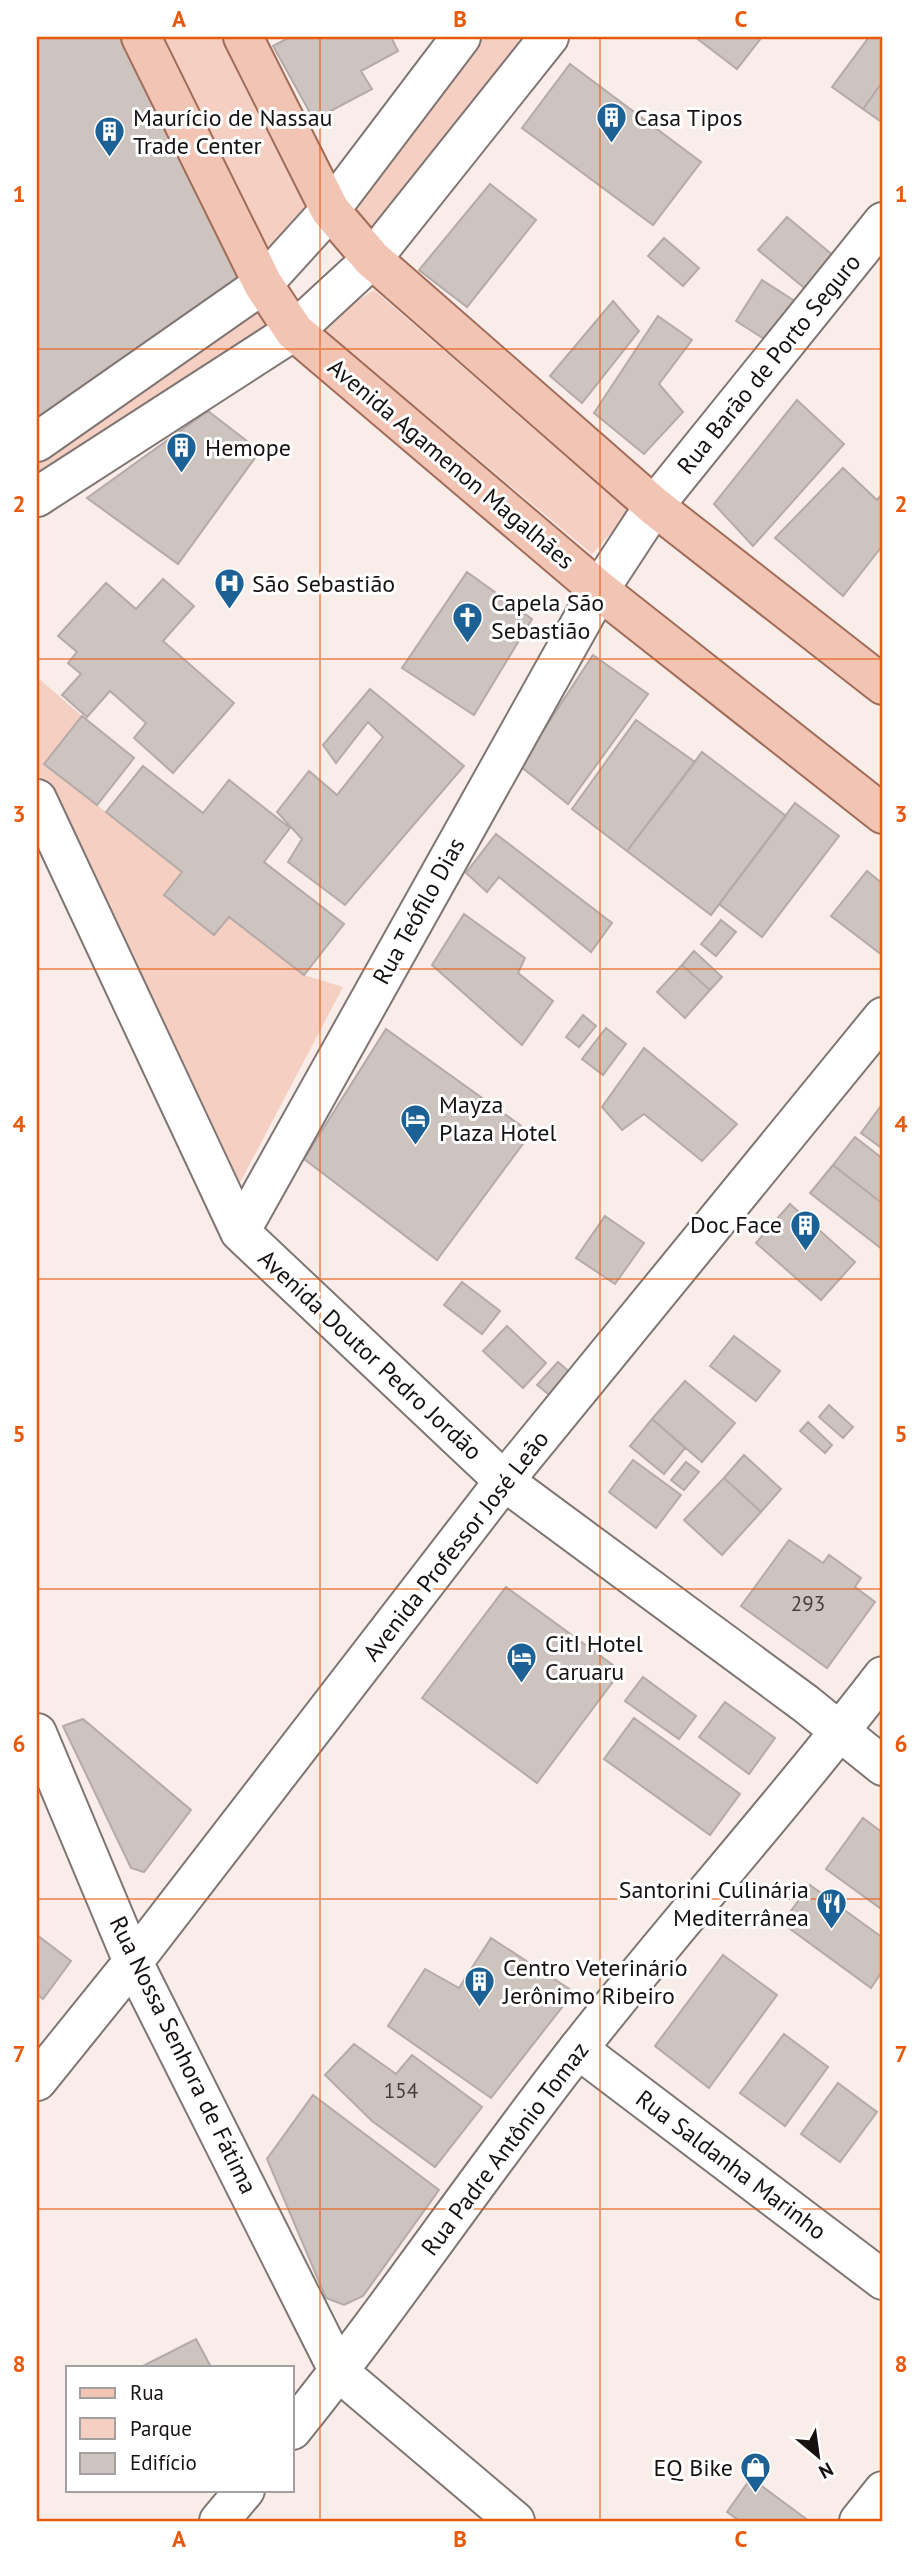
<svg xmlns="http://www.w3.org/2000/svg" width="920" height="2558" viewBox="0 0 920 2558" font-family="'PT Sans',sans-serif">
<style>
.green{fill:#f4cfc2}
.building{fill:#cdc3bf;stroke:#b5aaa7;stroke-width:2}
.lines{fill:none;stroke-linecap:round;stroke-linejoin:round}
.street-casing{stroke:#7f7572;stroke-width:42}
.secondary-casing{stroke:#7f7572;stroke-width:42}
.primary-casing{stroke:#a06c59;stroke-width:42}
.street{stroke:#fff;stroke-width:38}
.secondary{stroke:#fff;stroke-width:38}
.primary{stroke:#f2c4b3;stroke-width:38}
.grid{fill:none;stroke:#e8590c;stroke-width:2;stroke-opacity:0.55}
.labels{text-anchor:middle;stroke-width:6;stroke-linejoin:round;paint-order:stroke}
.number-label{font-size:21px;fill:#443e3c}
.poi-label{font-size:24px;fill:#161211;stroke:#fff;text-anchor:start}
.street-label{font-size:24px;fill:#161211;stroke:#fff}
.neatline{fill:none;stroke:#e8590c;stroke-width:2.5}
.grid-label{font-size:23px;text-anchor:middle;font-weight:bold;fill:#e8590c}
</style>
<rect width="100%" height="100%" fill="#f8ede9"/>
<!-- green -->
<path class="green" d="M164,37H225L313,212L274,260Z
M475,37H533L371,245L345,209Z
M374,290L630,512L592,554L319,326Z
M264,293L275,319L37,487V451Z
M37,677L82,716L45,764L182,872L214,935L229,917L304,975L343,987L234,1194L37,772Z"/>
<!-- building -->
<path class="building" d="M37,37H120L245,280L37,426Z
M290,37H391L398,51L361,71L372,89L314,120L273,46Z
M695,37H762L737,69Z
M869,37H883V81L863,109L832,87Z
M570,64L701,162L653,225L522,128Z
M883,81V123L863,109Z
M490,184L536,220L467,307L419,270Z
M787,217L835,257L807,290L758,250Z
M664,238L699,268L683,286L648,256Z
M762,280L798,303L772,344L736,321Z
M613,301L639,331L582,403L550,376Z
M658,316L692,340L659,384L683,412L644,454L594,413Z
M797,400L844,444L753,546L714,504Z
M208,411L260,451L178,564L87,498Z
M843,468L877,500L883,493V545L843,596L775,538Z
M467,572L532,619L474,715L402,668Z
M163,579L194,606L163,641L234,703L173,773L134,738L146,723L110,691L87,717L62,695L81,674L68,663L77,652L58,636L106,583L136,609Z
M593,655L648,694L568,804L520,766Z
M370,689L464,766L345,905L288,862L302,839L277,812L309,771L337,795L383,737L368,722L336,763L323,745Z
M82,716L134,758L97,805L44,764Z
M636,720L695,762L627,851L572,809Z
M702,752L786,816L711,915L627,851Z
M143,766L203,813L229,780L290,828L264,862L344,924L304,975L229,917L214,935L164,895L182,872L106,812Z
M795,803L839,836L762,937L719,904Z
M496,834L612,923L591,952L499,877L487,892L466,873Z
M867,871L883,884L882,955L831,916Z
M464,914L525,958L518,973L553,1001L522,1045L432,965Z
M721,920L736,932L716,956L701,944Z
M694,951L722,977L710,990L682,965Z
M682,965L710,990L685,1018L657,992Z
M583,1015L596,1026L579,1047L566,1037Z
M606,1028L626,1044L603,1075L582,1059Z
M386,1029L531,1133L437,1260L304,1159Z
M644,1048L737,1124L702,1161L644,1114L622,1130L602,1107Z
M883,1103V1149L861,1133Z
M855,1137L883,1159V1204L833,1165Z
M833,1165L883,1204V1250L810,1193Z
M790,1204L855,1262L821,1300L756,1243Z
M605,1216L644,1243L615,1284L576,1258Z
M462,1282L500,1311L482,1334L444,1305Z
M507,1326L546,1363L523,1388L483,1351Z
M734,1336L780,1371L756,1401L710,1366Z
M558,1362L572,1374L552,1397L537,1385Z
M685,1381L735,1423L702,1462L652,1419Z
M829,1405L853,1427L843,1438L819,1417Z
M652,1419L685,1448L664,1474L630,1446Z
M808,1422L832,1445L825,1453L800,1431Z
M744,1455L781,1489L761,1512L724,1478Z
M633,1460L681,1495L656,1528L609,1492Z
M686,1462L699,1472L684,1490L671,1480Z
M724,1478L761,1512L722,1555L684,1520Z
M789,1540L823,1563L829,1555L861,1578L855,1587L875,1602L827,1668L741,1606Z
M506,1587L621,1671L537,1783L422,1698Z
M643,1677L696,1716L679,1739L625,1701Z
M725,1702L775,1738L749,1774L699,1737Z
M634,1718L740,1794L710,1835L604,1759Z
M83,1719L191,1810L144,1872L131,1868L63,1726Z
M863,1818L883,1833V1904L880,1908L826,1869Z
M810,1885L883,1938V1970L871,1988L782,1923Z
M37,1935L71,1961L43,1999L37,1994Z
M491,1938L574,1992L491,2098L388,2026L425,1969L459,1988Z
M723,1955L777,1995L709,2088L655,2046Z
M784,2034L828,2067L785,2126L740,2093Z
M354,2044L396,2074L412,2055L482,2107L435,2167L372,2121L325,2075Z
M838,2083L877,2112L840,2162L801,2134Z
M313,2095L439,2190L363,2296L344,2305L326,2298L267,2159Z
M196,2339L211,2367H141Z
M751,2478L809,2521H740L727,2512Z"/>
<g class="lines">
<defs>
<path id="street" d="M37,799L240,1232L504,1481L806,1704L883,1766
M240,1232L599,590
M37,1733L133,1962L339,2372L515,2521
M578,2049L883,2280
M859,2521L883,2491"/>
<path id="secondary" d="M37,442L263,284L330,210L461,37
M37,497L294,331L372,259L549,37
M599,590L654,506L883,222
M37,2081L133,1962L504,1481L883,1017
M292,2430C392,2306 480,2174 578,2049C677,1923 785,1804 883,1676
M219,2521L245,2490"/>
<path id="primary" d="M141,37L263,284L294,331L599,590L883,814
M243,37L330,210L372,259L654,506L883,685"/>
</defs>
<!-- street casing -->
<use href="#street" class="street-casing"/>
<!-- secondary casing -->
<use href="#secondary" class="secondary-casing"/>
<!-- primary casing -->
<use href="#primary" class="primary-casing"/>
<!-- street -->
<use href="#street" class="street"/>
<!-- secondary -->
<use href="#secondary" class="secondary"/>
<!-- primary -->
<use href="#primary" class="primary"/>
</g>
<!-- grid -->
<path class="grid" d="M320,37V2521M600,37V2521M37,349H883M37,659H883M37,969H883M37,1279H883M37,1589H883M37,1899H883M37,2209H883"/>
<!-- icons -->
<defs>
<symbol id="building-pin" viewBox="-11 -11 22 30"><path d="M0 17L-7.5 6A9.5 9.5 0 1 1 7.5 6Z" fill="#1c6196" stroke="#fff"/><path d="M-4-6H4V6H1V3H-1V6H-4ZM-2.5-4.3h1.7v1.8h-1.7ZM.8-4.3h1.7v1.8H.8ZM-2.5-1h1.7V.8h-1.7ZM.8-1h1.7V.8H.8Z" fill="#fff"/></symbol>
<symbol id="hospital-pin" viewBox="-11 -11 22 30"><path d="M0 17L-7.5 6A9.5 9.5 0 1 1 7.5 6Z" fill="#1c6196" stroke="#fff"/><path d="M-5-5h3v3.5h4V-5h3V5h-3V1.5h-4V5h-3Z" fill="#fff"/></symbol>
<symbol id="church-pin" viewBox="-11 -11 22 30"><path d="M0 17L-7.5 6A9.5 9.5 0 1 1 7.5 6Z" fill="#1c6196" stroke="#fff"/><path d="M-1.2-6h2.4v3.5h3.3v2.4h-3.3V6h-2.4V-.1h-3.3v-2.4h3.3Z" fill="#fff"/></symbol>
<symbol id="hotel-pin" viewBox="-11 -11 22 30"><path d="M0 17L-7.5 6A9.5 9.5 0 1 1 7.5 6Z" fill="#1c6196" stroke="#fff"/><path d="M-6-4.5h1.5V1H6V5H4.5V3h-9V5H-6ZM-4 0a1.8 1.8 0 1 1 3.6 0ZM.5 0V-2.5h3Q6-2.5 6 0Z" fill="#fff"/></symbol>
<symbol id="restaurant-pin" viewBox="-11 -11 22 30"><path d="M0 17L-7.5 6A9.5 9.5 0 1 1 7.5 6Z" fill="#1c6196" stroke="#fff"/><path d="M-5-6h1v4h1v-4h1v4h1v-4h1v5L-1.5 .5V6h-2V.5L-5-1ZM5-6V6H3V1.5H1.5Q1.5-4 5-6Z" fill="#fff"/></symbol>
<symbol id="shop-pin" viewBox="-11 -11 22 30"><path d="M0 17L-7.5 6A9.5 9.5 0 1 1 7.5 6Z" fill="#1c6196" stroke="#fff"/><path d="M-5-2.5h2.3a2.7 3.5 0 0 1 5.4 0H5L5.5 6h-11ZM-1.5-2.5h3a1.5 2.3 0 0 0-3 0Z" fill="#fff"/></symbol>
</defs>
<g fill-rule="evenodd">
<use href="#building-pin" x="594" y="100" width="35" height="47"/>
<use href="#building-pin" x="92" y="114" width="35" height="47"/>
<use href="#building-pin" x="164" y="430" width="35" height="47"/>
<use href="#hospital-pin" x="212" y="566" width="35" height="47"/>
<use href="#church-pin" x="450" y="600" width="35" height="47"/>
<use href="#hotel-pin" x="398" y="1102" width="35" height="47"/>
<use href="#building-pin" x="788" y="1208" width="35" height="47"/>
<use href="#hotel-pin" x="504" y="1640" width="35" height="47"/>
<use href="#restaurant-pin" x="814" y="1886" width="35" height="47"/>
<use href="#building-pin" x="462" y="1964" width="35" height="47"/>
<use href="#shop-pin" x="738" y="2450" width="35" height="47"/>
</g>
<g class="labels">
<!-- number labels -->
<g class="number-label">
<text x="808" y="1611">293</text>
<text x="401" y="2098">154</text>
</g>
<!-- poi labels -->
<g class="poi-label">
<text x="133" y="126">Maurício de Nassau<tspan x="133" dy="28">Trade Center</tspan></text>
<text x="634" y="126">Casa Tipos</text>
<text x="205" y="456">Hemope</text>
<text x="252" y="592">São Sebastião</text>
<text x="491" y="611">Capela São<tspan x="491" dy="28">Sebastião</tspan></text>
<text x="439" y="1113">Mayza<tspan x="439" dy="28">Plaza Hotel</tspan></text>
<text x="782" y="1233" text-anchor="end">Doc Face</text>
<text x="545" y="1652">CitI Hotel<tspan x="545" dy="28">Caruaru</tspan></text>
<text x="809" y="1898" text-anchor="end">Santorini Culinária<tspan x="809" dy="28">Mediterrânea</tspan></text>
<text x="503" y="1976">Centro Veterinário<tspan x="503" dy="28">Jerônimo Ribeiro</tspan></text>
<text x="733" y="2476" text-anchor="end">EQ Bike</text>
</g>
<!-- street labels -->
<g class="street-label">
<text transform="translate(769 364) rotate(-51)" y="8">Rua Barão de Porto Seguro</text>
<text transform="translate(451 464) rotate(40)" y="8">Avenida Agamenon Magalhães</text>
<text transform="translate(419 911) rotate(-61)" y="8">Rua Teófilo Dias</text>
<text transform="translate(370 1355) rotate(43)" y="8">Avenida Doutor Pedro Jordão</text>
<text transform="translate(456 1546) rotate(-52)" y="8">Avenida Professor José Leão</text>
<text transform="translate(183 2055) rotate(64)" y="8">Rua Nossa Senhora de Fátima</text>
<text transform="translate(505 2149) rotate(-53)" y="8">Rua Padre Antônio Tomaz</text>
<text transform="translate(731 2165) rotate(37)" y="8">Rua Saldanha Marinho</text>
</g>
</g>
<!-- border -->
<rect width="920" height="2558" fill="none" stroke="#ffffff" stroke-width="77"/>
<!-- legend -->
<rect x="66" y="2366" width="228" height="126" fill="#ffffff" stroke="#a2a0a0" stroke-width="2"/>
<rect x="80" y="2388" width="35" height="10" fill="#f2c4b3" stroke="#a2a0a0" stroke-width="2"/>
<text x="130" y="2400" font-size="21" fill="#161211">Rua</text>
<rect x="80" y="2418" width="35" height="21" fill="#f4cfc2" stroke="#a2a0a0" stroke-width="2"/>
<text x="130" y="2436" font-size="21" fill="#161211">Parque</text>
<rect x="80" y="2453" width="35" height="21" fill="#cdc3bf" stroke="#a2a0a0" stroke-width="2"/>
<text x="130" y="2470" font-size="21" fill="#161211">Edifício</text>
<!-- north arrow -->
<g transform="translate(818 2456) rotate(151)" stroke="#ffffff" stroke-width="5" paint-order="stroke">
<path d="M0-5L12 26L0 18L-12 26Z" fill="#161211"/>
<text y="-10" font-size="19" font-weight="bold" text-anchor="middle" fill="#161211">N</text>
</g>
<rect x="38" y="38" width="843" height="2482" class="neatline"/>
<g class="grid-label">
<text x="179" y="27">A</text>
<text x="460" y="27">B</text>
<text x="741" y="27">C</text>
<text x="19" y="202">1</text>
<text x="901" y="202">1</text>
<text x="19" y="512">2</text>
<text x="901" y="512">2</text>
<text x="19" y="822">3</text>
<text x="901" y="822">3</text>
<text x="19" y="1132">4</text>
<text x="901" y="1132">4</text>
<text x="19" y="1442">5</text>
<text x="901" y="1442">5</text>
<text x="19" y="1752">6</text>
<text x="901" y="1752">6</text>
<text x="19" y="2062">7</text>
<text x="901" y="2062">7</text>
<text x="19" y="2372">8</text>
<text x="901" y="2372">8</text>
<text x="179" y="2547">A</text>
<text x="460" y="2547">B</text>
<text x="741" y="2547">C</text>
</g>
</svg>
